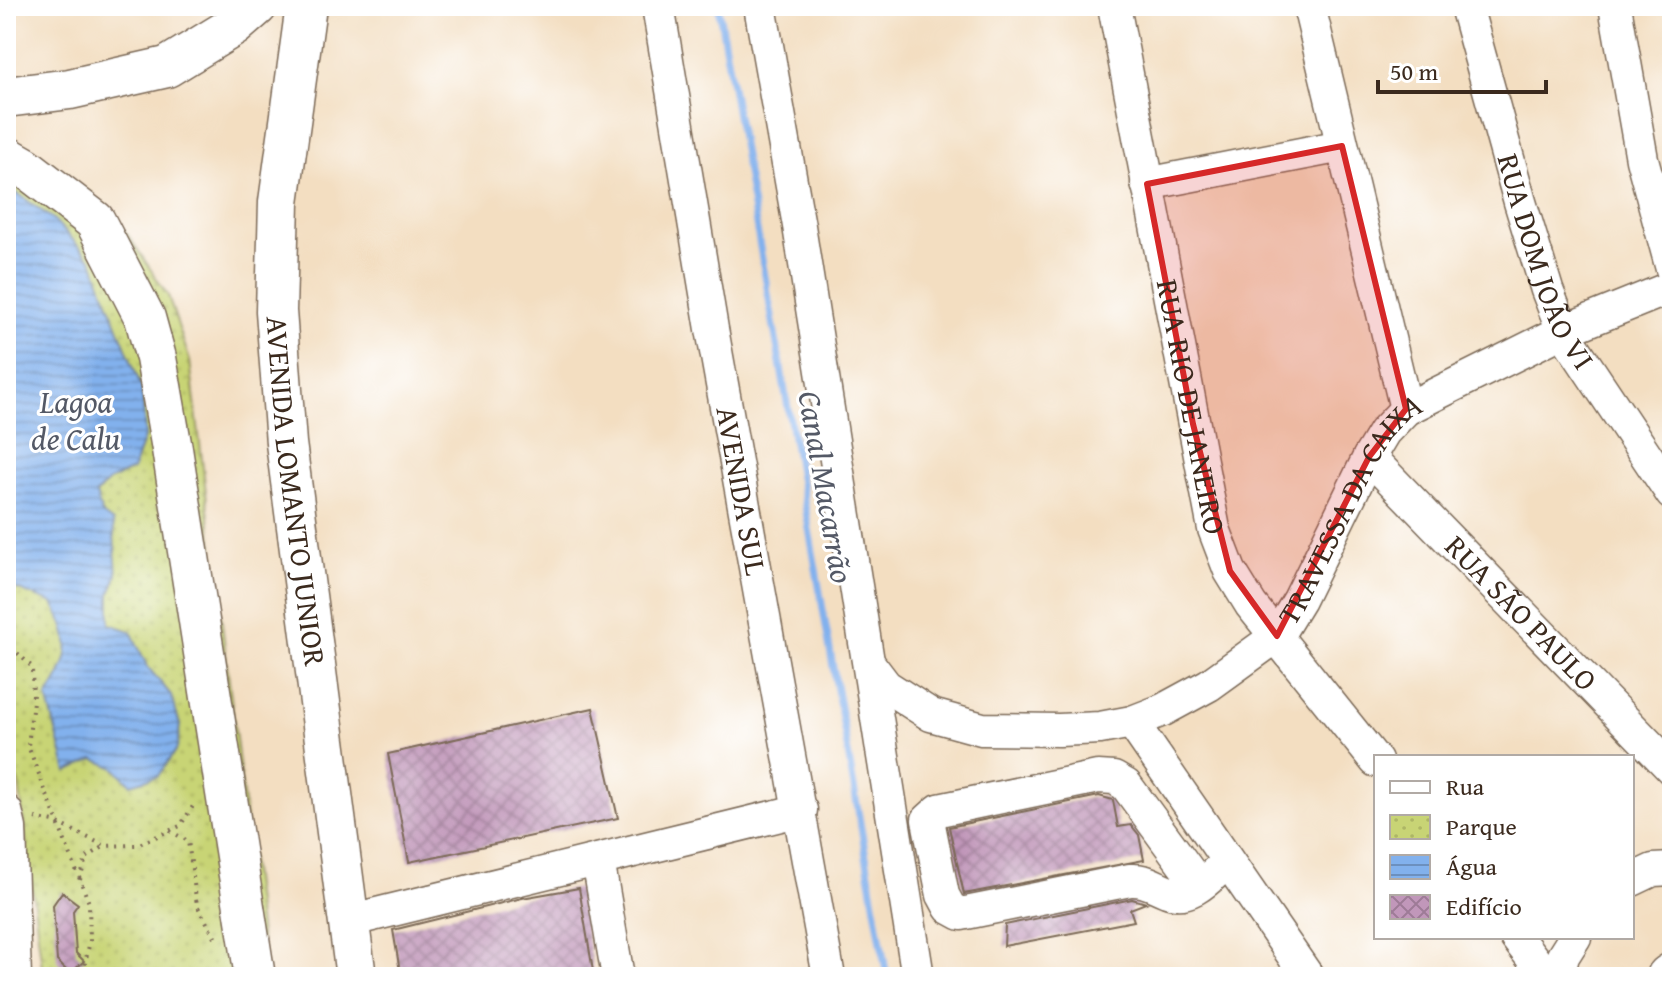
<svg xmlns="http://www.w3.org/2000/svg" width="1678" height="983" viewBox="0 0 1678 983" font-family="'Gentium Book Plus',serif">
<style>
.park{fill:url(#park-dots);stroke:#827f4a;stroke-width:2}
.water{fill:url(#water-rules);stroke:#5e6e86;stroke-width:2}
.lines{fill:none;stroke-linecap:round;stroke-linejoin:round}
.stream{stroke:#82b1ed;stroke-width:7}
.building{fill:url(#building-cross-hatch)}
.minor-casing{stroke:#7b6957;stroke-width:35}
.major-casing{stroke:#7b6957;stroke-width:43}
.highway-casing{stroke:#7b6957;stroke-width:47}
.path{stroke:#7b6957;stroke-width:4;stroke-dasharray:2 6;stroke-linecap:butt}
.minor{stroke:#fff;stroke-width:32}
.major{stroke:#fff;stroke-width:40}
.highway{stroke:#fff;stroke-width:44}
.marked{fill:#d62828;fill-opacity:0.2;stroke:#d62828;stroke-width:6;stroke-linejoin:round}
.labels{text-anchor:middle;stroke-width:6;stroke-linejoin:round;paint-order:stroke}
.street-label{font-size:30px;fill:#3b2a1e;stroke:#fff}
.water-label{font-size:32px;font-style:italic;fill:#545966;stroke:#fff}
</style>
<defs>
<pattern id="park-dots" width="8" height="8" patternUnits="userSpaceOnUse" patternTransform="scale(2)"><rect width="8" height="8" fill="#c8d475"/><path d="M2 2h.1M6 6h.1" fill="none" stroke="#adb665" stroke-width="1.8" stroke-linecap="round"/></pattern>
<pattern id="water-rules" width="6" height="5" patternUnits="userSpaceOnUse" patternTransform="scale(2)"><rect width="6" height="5" fill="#82b1ed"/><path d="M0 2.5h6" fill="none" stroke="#6c90bf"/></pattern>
<pattern id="building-cross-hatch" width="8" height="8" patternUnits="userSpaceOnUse" patternTransform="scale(2)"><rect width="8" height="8" fill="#c197ba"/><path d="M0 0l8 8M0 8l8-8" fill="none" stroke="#9e7b97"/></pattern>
</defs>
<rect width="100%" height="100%" fill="#fff"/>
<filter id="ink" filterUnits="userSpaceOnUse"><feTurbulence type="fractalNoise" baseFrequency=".0125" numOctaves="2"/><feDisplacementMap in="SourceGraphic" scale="16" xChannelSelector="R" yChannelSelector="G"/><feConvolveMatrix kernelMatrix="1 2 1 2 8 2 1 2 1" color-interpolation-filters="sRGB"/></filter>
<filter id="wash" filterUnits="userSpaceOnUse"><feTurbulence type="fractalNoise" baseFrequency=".006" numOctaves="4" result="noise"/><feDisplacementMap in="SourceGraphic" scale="32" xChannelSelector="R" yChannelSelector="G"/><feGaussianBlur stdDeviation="1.8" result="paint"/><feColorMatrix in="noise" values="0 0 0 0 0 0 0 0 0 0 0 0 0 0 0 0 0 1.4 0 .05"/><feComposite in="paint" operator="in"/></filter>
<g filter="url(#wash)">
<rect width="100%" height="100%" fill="#f3dec1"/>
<!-- park -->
<path class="park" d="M6,149L105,209L128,235L168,296L190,361L265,977L43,975L19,784L6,752Z"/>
<!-- water -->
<path class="water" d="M6,185L53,219L92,260L142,389L145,434L133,470L109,481L96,494L102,514L113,522L117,575L110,594V624L131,631L147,666L171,695L180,725L177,749L158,776L131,784L115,768L94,759L67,772L47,697C71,658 75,645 53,603L14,588L6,582Z"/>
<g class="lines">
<!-- stream -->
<path class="stream" d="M718,6L887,977"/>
</g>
<g id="blocks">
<!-- building -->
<path class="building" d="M593,708L618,818L409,862L388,754Z
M1099,796L1113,800L1118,827L1131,825L1139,835L1144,860L964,894L949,827Z
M579,888L594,977H401L393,930L522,898Z
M62,892L78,904L73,911L76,953L84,961L70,974L57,961L53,905Z
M1132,899L1146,903L1130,909L1134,921L1004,946L1005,925Z"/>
</g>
</g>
<g filter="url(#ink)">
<use href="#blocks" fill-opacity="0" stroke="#7b6957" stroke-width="2"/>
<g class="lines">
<defs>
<g id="minor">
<path id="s1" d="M658,6L712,329L829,977"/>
<path d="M760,6L799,226L918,977"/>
<path id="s2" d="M1114,6L1214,529L1230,571L1251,605L1376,761"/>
<path d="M1309,6L1406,409"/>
<path id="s3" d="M1466,6L1520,202L1547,290L1563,331L1672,494"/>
<path d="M1615,6L1642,159L1672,269"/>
<path d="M1147,184L1342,146"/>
<path id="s4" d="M1369,457L1672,769"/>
<path id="s5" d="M870,665L886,686L931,715L982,729L1059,730L1100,728L1132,722L1163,710L1209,685L1277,636L1299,600L1369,457L1384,432L1406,409L1563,331L1672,287"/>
<path d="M1132,722L1308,977"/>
<path d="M6,811L10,828L15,977"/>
<path d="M598,860L618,977"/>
<path d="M1632,880L1653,870L1672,869"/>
<path d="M1199,885L1126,785L1114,778L1098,777L939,810L928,820L943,895L950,908L961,914L1130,880C1145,879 1154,886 1167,891C1191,901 1211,876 1227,862"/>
<path d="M348,921L801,810"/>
<path d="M1516,937L1547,977"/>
<path d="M1558,977L1563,956L1575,937"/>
</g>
<g id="major">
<path id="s6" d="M306,6L279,202L276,311L286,443L356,977"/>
<path d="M6,97L70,89L167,67L234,26L257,6"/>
<path d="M6,156L25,167L95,221L145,318L156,358L172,449L255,977"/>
</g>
<path id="highway" d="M1669,977L1672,975"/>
</defs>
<!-- minor casing -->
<use href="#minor" class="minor-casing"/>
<!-- major casing -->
<use href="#major" class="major-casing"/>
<!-- highway casing -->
<use href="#highway" class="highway-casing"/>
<!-- path -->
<path class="path" d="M6,642L32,667L33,701L28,746L89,903L90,941L82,977
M35,818L58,823L105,846L137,845L180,826L195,803
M170,831L188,841L197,905L215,937
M80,880L86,858L105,846"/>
<!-- minor -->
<use href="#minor" class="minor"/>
<!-- major -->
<use href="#major" class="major"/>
<!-- highway -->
<use href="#highway" class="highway"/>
</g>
</g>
<!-- marked area -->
<path class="marked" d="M1342,146L1406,409L1369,457L1277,636L1230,571L1193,424L1147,184Z"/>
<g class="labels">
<!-- street labels -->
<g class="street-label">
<text dy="10" stroke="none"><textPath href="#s3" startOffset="268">RUA DOM JOÃO VI</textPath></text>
<text dy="10" stroke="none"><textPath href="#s2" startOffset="408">RUA RIO DE JANEIRO</textPath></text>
<text dy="10" stroke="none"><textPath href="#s6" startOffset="488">AVENIDA LOMANTO JUNIOR</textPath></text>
<text dy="10" stroke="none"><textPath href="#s1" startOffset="492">AVENIDA SUL</textPath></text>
<text dy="10" stroke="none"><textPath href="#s5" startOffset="600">TRAVESSA DA CAIXA</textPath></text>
<text dy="10" stroke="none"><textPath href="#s4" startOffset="218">RUA SÃO PAULO</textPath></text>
</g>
<!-- water labels -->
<g class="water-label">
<text x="76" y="413">Lagoa<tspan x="76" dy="37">de Calu</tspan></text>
<text transform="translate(826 487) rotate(80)" y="11">Canal Macarrão</text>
</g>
</g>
<!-- margin -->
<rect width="1678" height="983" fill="none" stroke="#fff" stroke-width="32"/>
<!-- legend -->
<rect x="1374" y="755" width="260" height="184" fill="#ffffff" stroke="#b1aaa5" stroke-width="2"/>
<rect x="1390" y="781" width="40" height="12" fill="#ffffff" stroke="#b1aaa5" stroke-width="2"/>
<text x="1446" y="795" font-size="24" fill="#3b2a1e">Rua</text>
<rect x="1390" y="815" width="40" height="24" fill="url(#park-dots)" stroke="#b1aaa5" stroke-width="2"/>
<text x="1446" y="835" font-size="24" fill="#3b2a1e">Parque</text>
<rect x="1390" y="855" width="40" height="24" fill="url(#water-rules)" stroke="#b1aaa5" stroke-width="2"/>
<text x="1446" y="875" font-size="24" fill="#3b2a1e">Água</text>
<rect x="1390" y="895" width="40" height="24" fill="url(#building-cross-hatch)" stroke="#b1aaa5" stroke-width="2"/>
<text x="1446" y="915" font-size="24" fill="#3b2a1e">Edifício</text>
<!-- scale -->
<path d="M1378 80v12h168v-12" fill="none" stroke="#3b2a1e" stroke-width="4"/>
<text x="1390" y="80" font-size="24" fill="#3b2a1e" stroke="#ffffff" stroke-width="6" paint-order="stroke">50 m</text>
</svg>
